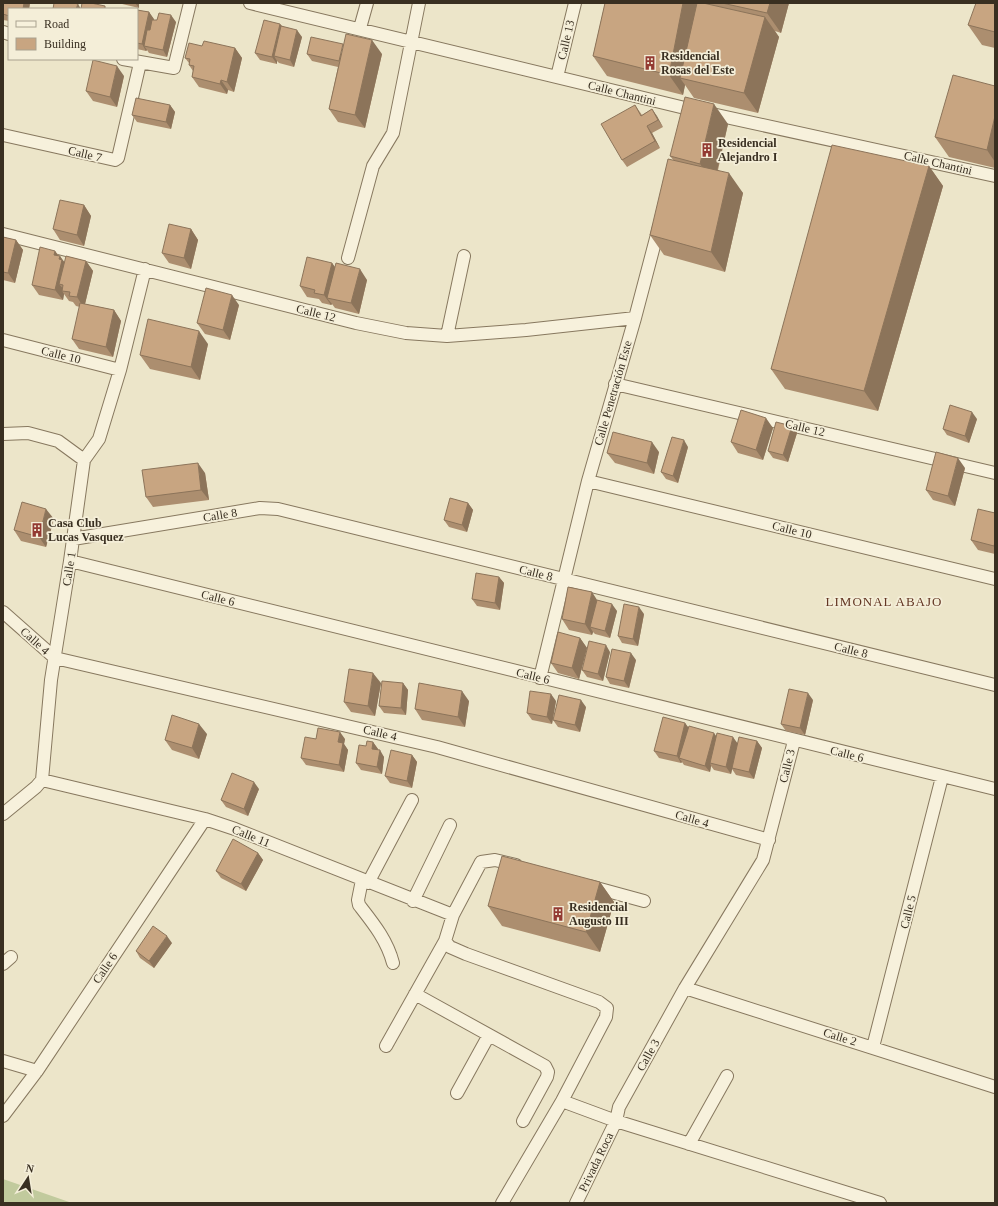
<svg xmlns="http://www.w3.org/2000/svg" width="998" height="1206" viewBox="0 0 998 1206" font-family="Georgia,serif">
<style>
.green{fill:#c1ca9d}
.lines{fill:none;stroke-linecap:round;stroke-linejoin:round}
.minor-casing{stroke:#87785f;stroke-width:14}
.minor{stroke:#f7f1dc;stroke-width:12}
.wall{fill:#ac8e6f}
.shaded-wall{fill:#8c745a}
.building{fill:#c8a581;stroke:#8c745a}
.labels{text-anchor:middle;stroke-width:3.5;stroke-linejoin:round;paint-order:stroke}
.street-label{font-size:12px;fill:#392f21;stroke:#f4eed8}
.poi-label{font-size:12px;font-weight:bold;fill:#392f21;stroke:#f4eed8;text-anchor:start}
.neighbourhood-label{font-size:13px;letter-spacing:1px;fill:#633623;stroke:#f4eed8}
</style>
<rect width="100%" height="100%" fill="#ece5c9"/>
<!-- green -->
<path class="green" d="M3,1179L72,1203H3Z"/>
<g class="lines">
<defs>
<path id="minor" d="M250,3L689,109L995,176
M360,28L367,3
M3,32L9,34
M123,59L174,68L190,3
M557,77L575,3
M3,135L115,160L118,158L140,63
M3,234L356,323L406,333L447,336L526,330L635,318
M348,258L373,166L393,133L419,3
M447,336L464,256
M3,340L120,370
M615,384L995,473
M3,434L28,433L58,441L84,460
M588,481L995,579
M73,539L260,508L278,509L995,685
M70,561L995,789
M3,612L55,658L437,747L769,840
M540,678L588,481L635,318L659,227
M794,741L763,860L685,988L619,1107L616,1121L880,1203
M42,780L205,819L235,829L453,915
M3,814L36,787L42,780L51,680L70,561L84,460L99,439L120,370L145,269
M362,880L358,900L359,905C373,923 387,940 393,963
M368,883L412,800
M589,886L644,901
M413,901L450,825
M3,964L11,957
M685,988L995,1087
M415,994L545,1066L548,1072L547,1077L523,1121
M386,1046L445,941
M873,1047L942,777
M3,1061L37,1071
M457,1093L489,1035
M562,1101L616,1121L576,1203
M3,1116L37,1071L205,819
M689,1144L727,1076
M502,1203L562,1101L606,1017L607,1008L599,1002L466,954L450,947L445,941L453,915L481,862L495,860L516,865"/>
</defs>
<!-- minor casing -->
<use href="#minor" class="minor-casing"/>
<!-- minor -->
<use href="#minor" class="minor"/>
</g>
<!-- wall -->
<path class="wall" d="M3,3H30L29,9H9V21L3,20Z
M118,3H139V8Z
M605,3H789L781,33L775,31L779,37L758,113L694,98L685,85L683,95L607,76L593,56Z
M995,3V48L982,45L968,25Z
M137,10L149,12L154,20L176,22L167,57L149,53L147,50L146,51L137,49Z
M280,24L282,26L302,37L294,67L279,63L277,61V64L260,60L255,53Z
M202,46L235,48L242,58L234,92L228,90L227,94L199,87L192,77L193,71L189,65V63L185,58Z
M307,54H382L365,128L338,122L329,109L338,67L312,61Z
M124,76L117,107L93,101L86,91Z
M995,86V168L949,157L935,137Z
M170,105L175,112L171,129L137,122L132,115Z
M635,105L642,115L652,109L663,127L652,133L660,148L627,167L622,160Z
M728,124L718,170L743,193L725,272L664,255L650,235L674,161L670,156Z
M929,166L943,186L878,411L785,389L771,369Z
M84,205L91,216L84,246L60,240L53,229Z
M191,229L198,240L191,269L169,263L162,253Z
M3,237L16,240L23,250L15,283L3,280Z
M55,251L64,262L86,261L93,271L85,304L114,310L121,321L113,357L79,349L72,339L80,307L76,306L73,302L69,301L64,294L63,300L39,295L32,285Z
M332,263L335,267L367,280L359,314L335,308L332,304L331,305L322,303L319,299L307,297L300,286Z
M239,305L230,340L205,334L197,323Z
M208,344L200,380L150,369L140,355Z
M977,419L969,443L947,435L943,429Z
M792,426L797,433L788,462L773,458L768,451Z
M773,428L763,460L738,453L731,442Z
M688,447L678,483L666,479L661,472Z
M659,452L654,474L615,463L607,453Z
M965,468L955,506L933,500L926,490Z
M205,473L209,500L153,507L146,497Z
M468,503L473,510L467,532L449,527L444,520Z
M995,513V554L978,550L971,540Z
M54,519L46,547L21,541L14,530Z
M499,577L504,583L500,610L477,606L472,599Z
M598,601L617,611L610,638L595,634L593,632L592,635L569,630L562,619Z
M644,614L638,646L622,643L618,636Z
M580,638L587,648L579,679L558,673L551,663Z
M610,652L603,681L587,677L582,670Z
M636,660L629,688L610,684L606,677Z
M381,683L375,716L351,712L344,702Z
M403,683L408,690L406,715L384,713L379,706Z
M813,700L805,735L786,731L781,724Z
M469,701L465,727L422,720L415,709Z
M556,701L552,724L532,720L527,713Z
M586,707L580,732L558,727L553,720Z
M685,723L688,727L737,743L757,741L762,748L754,779L736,775L732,769L731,774L714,770L711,766L710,772L684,765L682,762L681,763L659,758L654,751Z
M207,734L199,759L172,750L165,740Z
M316,739H345L344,744L348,750L344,772L306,765L301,758Z
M373,742L378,749L377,750L384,757L382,774L361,770L356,763L366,746Z
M412,755L417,762L412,788L390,783L385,776Z
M259,789L248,816L226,807L221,800Z
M258,853L263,860L246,891L221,878L216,871Z
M600,882L614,902L600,952L502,926L488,906Z
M172,943L154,968L140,958L136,951Z"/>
<!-- shaded-wall -->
<path class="shaded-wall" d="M24,3H30L29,9H23Z
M135,3H139V8Z
M683,3H701L680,78L685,85L683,95L669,75Z
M770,3H789L781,33L767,13Z
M78,4L81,9H76Z
M149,12L154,19L147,47L144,46L147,50L146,51L142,44Z
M171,15L176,22L167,57L163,50Z
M765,17L779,37L758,113L744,93Z
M280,24L285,30L274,56L277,61V64L272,57Z
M297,30L302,37L294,67L290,60Z
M372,40L382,54L365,128L355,115Z
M235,48L242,58L234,92L227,82Z
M117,66L124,76L117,107L110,97Z
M221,80L228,90L227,94L220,84Z
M714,104L728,124L714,184L700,164Z
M170,105L175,112L171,129L166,122Z
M652,109L657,116L663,127L658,120Z
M995,116V162L987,150Z
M647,126L652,133L660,148L655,141Z
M929,166L943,186L878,411L864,391Z
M729,173L743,193L725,272L711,252Z
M84,205L91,216L84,246L77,235Z
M191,229L198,240L191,269L184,258Z
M16,240L23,250L15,283L8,273Z
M55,251L59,257L60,256L70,270L63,285L59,284L65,291H62L64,294L63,300L55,290L54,255Z
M86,261L93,271L84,308L77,297Z
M332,263L339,273L327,298L332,304L331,305L324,295Z
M360,269L367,280L359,314L351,303Z
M232,295L239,305L230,340L223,330Z
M114,310L121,321L113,357L106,347Z
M199,331L208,344L200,380L191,367Z
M972,412L977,419L969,443L965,436Z
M766,418L773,428L763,460L756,450Z
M792,426L797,433L788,462L783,455Z
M684,440L688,447L678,483L673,476Z
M652,442L659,452L654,474L647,463Z
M958,458L965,468L955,506L948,496Z
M198,463L205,473L209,500L201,490Z
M468,503L473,510L467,532L462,525Z
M46,509L54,519L46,547L39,537Z
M499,577L504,583L500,610L495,603Z
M592,592L599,603L590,627L593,632L592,635L585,624Z
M612,604L617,611L610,638L605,631Z
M639,607L644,614L638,646L633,639Z
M580,638L587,648L579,679L572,668Z
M606,645L610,652L603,681L598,674Z
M631,653L636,660L629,688L624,681Z
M373,673L381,683L375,716L368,706Z
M403,683L408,690L406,715L401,708Z
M462,691L469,701L465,727L458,717Z
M808,693L813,700L805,735L800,728Z
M551,694L556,701L552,724L547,717Z
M581,700L586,707L580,732L575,725Z
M685,723L690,730L679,758L682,762L681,763L677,756Z
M199,724L207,734L199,759L192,748Z
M340,732L345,739L344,744L348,750L344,772L339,765L338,742Z
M714,733L719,740L710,763L711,766L710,772L705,766Z
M733,737L738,744L731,774L726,767Z
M757,741L762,748L754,779L749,772Z
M373,742L378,749L376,756L372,749Z
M380,750L384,757L382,774L377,767Z
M412,755L417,762L412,788L407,781Z
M254,782L259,789L248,816L244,809Z
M258,853L263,860L246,891L241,884Z
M600,882L614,902L600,952L586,932Z
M167,936L172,943L154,968L149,961Z"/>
<!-- building -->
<path class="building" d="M3,3H24L23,9H9V16L3,14Z
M54,3H74L78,4L76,9H53Z
M82,3H91L105,6V9H81Z
M605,3H683L669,75L593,56Z
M697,3H703L765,17L744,93L680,78Z
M722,3H770L767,13Z
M976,3H995V32L968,25Z
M137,10L149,12L142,44L137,43Z
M159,13L171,15L163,50L144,46L147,30H150L152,20H157Z
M264,20L280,24L272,57L255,53Z
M281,26L297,30L290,60L274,56Z
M346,34L372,40L355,115L329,109Z
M311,37L343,44L339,61L307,54Z
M204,41L235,48L227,82L221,80L220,84L192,77L194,66L189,65L190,59L185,58L189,43L202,46Z
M93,60L117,66L110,97L86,91Z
M953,75L995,86V116L987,150L935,137Z
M685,97L714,104L700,164L670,156Z
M136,98L170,105L166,122L132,115Z
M635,105L641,116L652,109L658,120L647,126L655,141L622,160L601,124Z
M832,145L929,166L864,391L771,369Z
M668,159L729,173L711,252L650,235Z
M60,200L84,205L77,235L53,229Z
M169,224L191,229L184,258L162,253Z
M3,237L16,240L8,273L3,272Z
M40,247L55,251L54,255L60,256L59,259L62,260L55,290L32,285Z
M66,256L86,261L77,297L69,296L70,292L62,291L63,285L59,284Z
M307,257L332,263L324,295L314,293L315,290L300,286Z
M336,263L360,269L351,303L327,298Z
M206,288L232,295L223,330L197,323Z
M80,303L114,310L106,347L72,339Z
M148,319L199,331L191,367L140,355Z
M950,405L972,412L965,436L943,429Z
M741,410L766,418L756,450L731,442Z
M776,422L792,426L783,455L768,451Z
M613,432L652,442L647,463L607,453Z
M672,437L684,440L673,476L661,472Z
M936,452L958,458L948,496L926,490Z
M198,463L201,490L146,497L142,470Z
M450,498L468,503L462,525L444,520Z
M22,502L46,509L39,537L14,530Z
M978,509L995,513V542L994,546L971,540Z
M476,573L499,577L495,603L472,599Z
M568,587L592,592L585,624L562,619Z
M597,600L612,604L605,631L590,627Z
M624,604L639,607L633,639L618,636Z
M558,632L580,638L572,668L551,663Z
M589,641L606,645L598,674L582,670Z
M612,649L631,653L624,681L606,677Z
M349,669L373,673L368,706L344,702Z
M382,681L403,683L401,708L379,706Z
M419,683L462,691L458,717L415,709Z
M789,689L808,693L800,728L781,724Z
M530,691L551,694L547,717L527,713Z
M559,695L581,700L575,725L553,720Z
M172,715L199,724L192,748L165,740Z
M663,717L685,723L677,756L654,751Z
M689,726L714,733L705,766L679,758Z
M318,728L340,732L338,742L343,743L339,765L301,758L305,737L316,739Z
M717,733L733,737L726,767L710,763Z
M739,737L757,741L749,772L732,768Z
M367,741L373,742L372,749L380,750L377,767L356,763L359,745L366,746Z
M391,750L412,755L407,781L385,776Z
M232,773L254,782L244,809L221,800Z
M233,839L258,853L241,884L216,871Z
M502,856L600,882L586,932L488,906Z
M153,926L167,936L149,961L136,951Z"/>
<!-- icons -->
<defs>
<symbol id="building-bare" viewBox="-9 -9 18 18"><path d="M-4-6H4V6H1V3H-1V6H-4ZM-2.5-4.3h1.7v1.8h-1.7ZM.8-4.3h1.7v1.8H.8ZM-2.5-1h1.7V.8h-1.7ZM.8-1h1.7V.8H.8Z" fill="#933a32" stroke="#f4eed8" stroke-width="2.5" paint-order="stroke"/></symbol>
</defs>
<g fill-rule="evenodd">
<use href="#building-bare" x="640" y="53" width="20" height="20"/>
<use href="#building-bare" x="697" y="140" width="20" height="20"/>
<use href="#building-bare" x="27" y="520" width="20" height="20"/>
<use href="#building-bare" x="548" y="904" width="20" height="20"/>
</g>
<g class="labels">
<!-- street labels -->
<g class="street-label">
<text transform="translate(566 40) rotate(-77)" y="4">Calle 13</text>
<text transform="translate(622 93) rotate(14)" y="4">Calle Chantini</text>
<text transform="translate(85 154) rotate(13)" y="4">Calle 7</text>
<text transform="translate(938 163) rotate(13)" y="4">Calle Chantini</text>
<text transform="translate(316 313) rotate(14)" y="4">Calle 12</text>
<text transform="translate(61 355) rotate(14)" y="4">Calle 10</text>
<text transform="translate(613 393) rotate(-74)" y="4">Calle Penetración Este</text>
<text transform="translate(805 428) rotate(13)" y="4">Calle 12</text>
<text transform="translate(220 515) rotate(-9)" y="4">Calle 8</text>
<text transform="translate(792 530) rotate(14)" y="4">Calle 10</text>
<text transform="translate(69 569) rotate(-81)" y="4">Calle 1</text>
<text transform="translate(536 573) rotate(14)" y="4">Calle 8</text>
<text transform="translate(218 598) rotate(14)" y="4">Calle 6</text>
<text transform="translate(35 641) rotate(42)" y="4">Calle 4</text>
<text transform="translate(851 650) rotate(14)" y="4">Calle 8</text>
<text transform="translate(533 676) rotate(14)" y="4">Calle 6</text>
<text transform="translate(380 733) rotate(13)" y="4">Calle 4</text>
<text transform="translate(847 754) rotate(14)" y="4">Calle 6</text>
<text transform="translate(787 766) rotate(-76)" y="4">Calle 3</text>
<text transform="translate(692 819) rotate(16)" y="4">Calle 4</text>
<text transform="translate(251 836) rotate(22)" y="4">Calle 11</text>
<text transform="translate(908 912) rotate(-76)" y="4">Calle 5</text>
<text transform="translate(105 968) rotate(-56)" y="4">Calle 6</text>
<text transform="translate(840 1037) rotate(17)" y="4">Calle 2</text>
<text transform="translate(648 1055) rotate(-61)" y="4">Calle 3</text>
<text transform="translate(596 1162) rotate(-64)" y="4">Privada Roca</text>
</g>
<!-- poi labels -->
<g class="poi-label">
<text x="661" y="60">Residencial<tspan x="661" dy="14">Rosas del Este</tspan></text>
<text x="718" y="147">Residencial<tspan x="718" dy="14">Alejandro I</tspan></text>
<text x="48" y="527">Casa Club<tspan x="48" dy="14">Lucas Vasquez</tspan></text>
<text x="569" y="911">Residencial<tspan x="569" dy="14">Augusto III</tspan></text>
</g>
<!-- neighbourhood labels -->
<g class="neighbourhood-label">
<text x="884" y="606">LIMONAL ABAJO</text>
</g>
</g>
<!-- border -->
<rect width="998" height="1206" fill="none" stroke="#392f21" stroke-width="8"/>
<!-- legend -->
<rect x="8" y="8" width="130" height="52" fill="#f4eed8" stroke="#a9a28f"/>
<rect x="16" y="21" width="20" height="6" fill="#f7f1dc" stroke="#a9a28f"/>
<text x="44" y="28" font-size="12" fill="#392f21">Road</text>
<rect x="16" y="38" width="20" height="12" fill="#c8a581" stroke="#a9a28f"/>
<text x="44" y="48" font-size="12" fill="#392f21">Building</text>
<!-- north arrow -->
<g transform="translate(28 1178) rotate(12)" stroke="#f4eed8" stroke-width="3" paint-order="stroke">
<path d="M0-3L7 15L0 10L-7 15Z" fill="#392f21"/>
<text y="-6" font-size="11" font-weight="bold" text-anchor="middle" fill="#392f21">N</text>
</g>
</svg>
